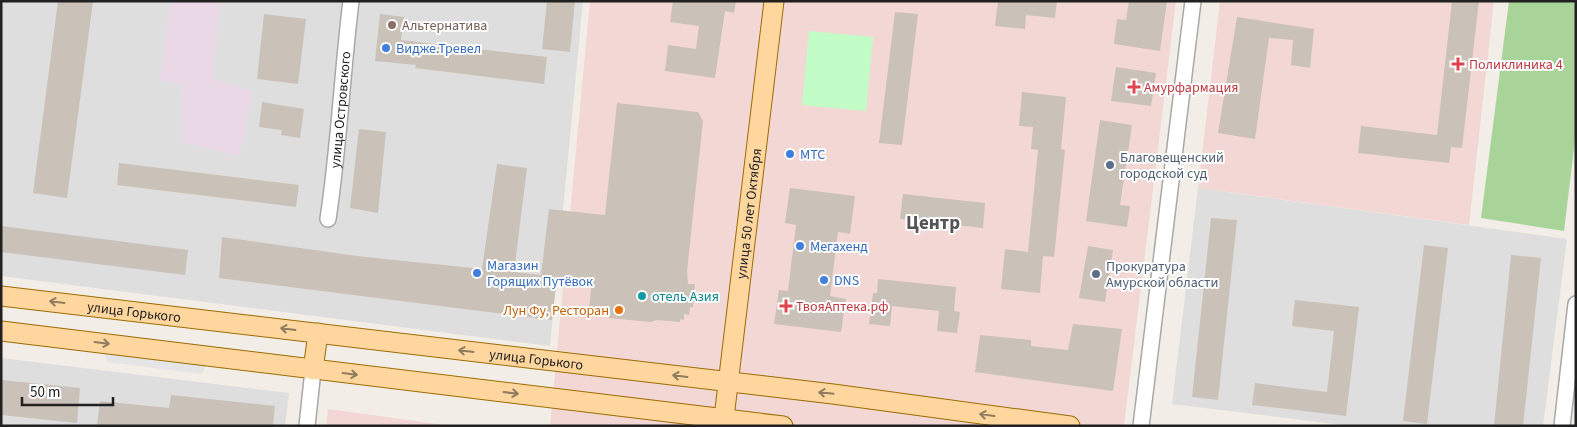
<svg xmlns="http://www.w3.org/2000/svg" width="1577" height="427" viewBox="0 0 1577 427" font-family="'Source Sans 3',sans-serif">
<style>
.residential{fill:#dfdede}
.commercial{fill:#f3d7d5}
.industrial{fill:#ebd8e7}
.forest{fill:#a9d499}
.park{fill:#c2fdc7}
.parking{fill:#e5e5e5}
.building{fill:#cac1b9}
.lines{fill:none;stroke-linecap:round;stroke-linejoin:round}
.minor-casing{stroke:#a8a8a8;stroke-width:18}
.major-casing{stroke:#9d6b00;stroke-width:21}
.minor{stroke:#fff;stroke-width:15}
.major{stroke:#ffd69e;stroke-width:19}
.oneway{stroke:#907c60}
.education-dot{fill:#8d6e63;stroke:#fff;stroke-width:2}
.shop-dot{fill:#3f7fe0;stroke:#fff;stroke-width:2}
.health-dot{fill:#e0444e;stroke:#fff;stroke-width:2}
.service-dot{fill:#5c6f8a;stroke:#fff;stroke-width:2}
.culture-dot{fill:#0f9aa8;stroke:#fff;stroke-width:2}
.food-dot{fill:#e8710a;stroke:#fff;stroke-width:2}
.labels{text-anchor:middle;stroke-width:4;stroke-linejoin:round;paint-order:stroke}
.education-label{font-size:14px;fill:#785e54;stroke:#fff;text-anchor:start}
.shop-label{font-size:14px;fill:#366cbe;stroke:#fff;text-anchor:start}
.health-label{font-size:14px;fill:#be3a42;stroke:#fff;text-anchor:start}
.street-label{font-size:14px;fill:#212121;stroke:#fff}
.service-label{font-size:14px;fill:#4e5e75;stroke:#fff;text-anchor:start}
.culture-label{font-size:14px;fill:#0d838f;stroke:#fff;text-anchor:start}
.food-label{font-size:14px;fill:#c56008;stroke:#fff;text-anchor:end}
.district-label{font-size:19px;font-weight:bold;fill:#545454;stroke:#fff}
</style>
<rect width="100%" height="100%" fill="#f2eee7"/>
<!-- residential -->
<path class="residential" d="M1,1H583L550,346L1,276Z
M1198,188L1567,239L1543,426H1351L1172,404Z
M1,358L289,393L285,426H1Z"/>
<!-- commercial -->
<path class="commercial" d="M590,1H1176L1124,426H550Z
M1220,1H1494L1469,225L1198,188Z
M328,409L452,426H326Z"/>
<!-- industrial -->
<path class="industrial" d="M171,1H220L212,79L253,91L239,156L183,142L182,85L160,80Z"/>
<!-- forest -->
<path class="forest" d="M1509,1H1576V132L1564,231L1481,218Z"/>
<!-- park -->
<path class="park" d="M809,31L873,37L866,111L802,105Z"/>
<!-- parking -->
<path class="parking" d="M105,354L206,366L202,374L107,362Z"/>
<!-- building -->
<path class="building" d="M58,1H93L67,198L33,193Z
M547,1H575L570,52L542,49Z
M673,1H736L734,13L725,11L715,78L665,71L668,45L696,49L699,26L670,22Z
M998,1H1057L1055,18L1026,15L1025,29L995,26Z
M1129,1H1167L1160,51L1114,44L1117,19L1126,20Z
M1452,1H1479L1462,148L1451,147L1449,163L1358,153L1361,126L1437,135Z
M895,12L918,14L902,145L879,143Z
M264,14L306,19L298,84L257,79Z
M380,14L404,17L401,40L547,57L544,84L415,68L416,65L375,61Z
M1237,17L1314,29L1310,68L1291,65L1293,40L1269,38L1255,139L1218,133Z
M1116,67L1156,73L1151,106L1111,101Z
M1022,92L1066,97L1061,149L1065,150L1054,257L1043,256L1040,293L1001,289L1005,249L1028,252L1038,150L1031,149L1033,127L1019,126Z
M262,102L304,109L300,138L281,135L282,130L259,127Z
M617,103L698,112L703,121L687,271L688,284H695L693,307H690L689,315L684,314V320L680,319V322L657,320L650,322L609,318L610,311L589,309L592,280L557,277L552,320L219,278L222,237L357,256L482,269L497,164L527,168L514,272L541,275L549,209L605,215Z
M1100,120L1132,125L1120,205L1130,206L1127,227L1086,221Z
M359,129L386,132L378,213L350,208Z
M119,163L299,185L296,207L117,185Z
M790,188L855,196L850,234L838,232L830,296L846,299L841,332L774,324L779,290L788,291L796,225L785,223Z
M903,194L985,203L983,228L900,219Z
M1211,218L1237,220L1218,400L1192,397Z
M1,226L188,250L185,275L1,252Z
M1424,245L1448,248L1427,424L1403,421Z
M1088,246L1113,250L1105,302L1079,298Z
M1511,255L1541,258L1523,426H1494Z
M878,279L956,287L954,311L960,312L957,333L937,331L939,311L892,306L890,326L869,324L873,293H877Z
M1295,300L1359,307L1346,416L1252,405L1255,383L1327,392L1334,331L1292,326Z
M1073,324L1122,329L1113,391L975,372L980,335L1031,340V346L1068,350Z
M1,380L80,388L77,423L1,415Z
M171,395L275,406L273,426H97L100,401L169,408Z"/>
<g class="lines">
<defs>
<g id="minor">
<path id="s1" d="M328,219C339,147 342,74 351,1"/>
<path d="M307,426L313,370"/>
<path d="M1141,426L1193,1"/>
<path d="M1562,426L1576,304"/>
</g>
<g id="major">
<path id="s2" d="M1,296L833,394L1070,426"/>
<path d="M1,331L783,426"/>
<path d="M313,370L318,333"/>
<path id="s3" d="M723,426L774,1"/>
</g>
</defs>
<!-- minor casing -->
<use href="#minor" class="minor-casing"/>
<!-- major casing -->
<use href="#major" class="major-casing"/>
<!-- minor -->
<use href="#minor" class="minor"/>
<!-- major -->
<use href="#major" class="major"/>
</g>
<!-- one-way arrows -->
<defs><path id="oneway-shaft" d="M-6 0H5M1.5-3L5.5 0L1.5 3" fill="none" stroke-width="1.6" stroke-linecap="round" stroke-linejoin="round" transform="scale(1.25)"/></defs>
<g class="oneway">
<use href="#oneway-shaft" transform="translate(57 302) rotate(-173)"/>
<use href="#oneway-shaft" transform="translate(288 329) rotate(-173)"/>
<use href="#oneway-shaft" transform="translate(102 343) rotate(7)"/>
<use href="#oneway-shaft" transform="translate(466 351) rotate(-173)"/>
<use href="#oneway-shaft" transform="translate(350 374) rotate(7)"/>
<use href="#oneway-shaft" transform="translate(680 376) rotate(-173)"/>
<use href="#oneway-shaft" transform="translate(511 393) rotate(7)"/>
<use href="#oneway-shaft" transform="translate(826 393) rotate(-174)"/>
<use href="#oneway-shaft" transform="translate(987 415) rotate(-172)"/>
</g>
<!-- markers -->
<circle class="education-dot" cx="392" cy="25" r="5"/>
<g class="shop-dot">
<circle cx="386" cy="48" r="5"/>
<circle cx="790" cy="154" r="5"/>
<circle cx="800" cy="246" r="5"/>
<circle cx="477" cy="273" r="5"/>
<circle cx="824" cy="280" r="5"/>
</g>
<g class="health-dot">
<path d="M1455.5 56.5h5v5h5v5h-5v5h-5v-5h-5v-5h5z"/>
<path d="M1131.5 79.5h5v5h5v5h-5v5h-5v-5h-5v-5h5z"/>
<path d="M783.5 298.5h5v5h5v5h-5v5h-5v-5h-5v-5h5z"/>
</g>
<g class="service-dot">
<circle cx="1110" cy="165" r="5"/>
<circle cx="1096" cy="274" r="5"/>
</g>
<circle class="culture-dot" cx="642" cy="296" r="5"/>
<circle class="food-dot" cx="619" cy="310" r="5"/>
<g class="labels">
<!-- education labels -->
<g class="education-label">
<text x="402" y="30">Альтернатива</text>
</g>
<!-- shop labels -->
<g class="shop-label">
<text x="396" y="53">Видже.Тревел</text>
<text x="800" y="159">МТС</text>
<text x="810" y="251">Мегахенд</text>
<text x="487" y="270">Магазин<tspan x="487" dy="16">Горящих Путёвок</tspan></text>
<text x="834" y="285">DNS</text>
</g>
<!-- health labels -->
<g class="health-label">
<text x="1469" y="69">Поликлиника 4</text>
<text x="1144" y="92">Амурфармация</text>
<text x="796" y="311">ТвояАптека.рф</text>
</g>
<!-- street labels -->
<g class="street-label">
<text dy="5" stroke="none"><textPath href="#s1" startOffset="110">улица Островского</textPath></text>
<text dy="5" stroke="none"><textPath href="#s3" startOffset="214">улица 50 лет Октября</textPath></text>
<text dy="5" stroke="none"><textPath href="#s2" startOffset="134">улица Горького</textPath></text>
<text dy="5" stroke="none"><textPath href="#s2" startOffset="539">улица Горького</textPath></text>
</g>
<!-- service labels -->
<g class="service-label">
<text x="1120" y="162">Благовещенский<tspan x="1120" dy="16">городской суд</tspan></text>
<text x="1106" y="271">Прокуратура<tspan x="1106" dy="16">Амурской области</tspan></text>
</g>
<!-- culture labels -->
<g class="culture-label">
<text x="652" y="301">отель Азия</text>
</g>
<!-- food labels -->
<g class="food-label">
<text x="609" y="315">Лун Фу, Ресторан</text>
</g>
<!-- district labels -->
<g class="district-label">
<text x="933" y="229">Центр</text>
</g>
</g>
<!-- border -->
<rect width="1577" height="427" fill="none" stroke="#212121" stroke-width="5"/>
<!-- scale -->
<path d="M22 397v8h91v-8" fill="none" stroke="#212121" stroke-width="2.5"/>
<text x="30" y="397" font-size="15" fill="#212121" stroke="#ffffff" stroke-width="4" paint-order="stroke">50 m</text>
</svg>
